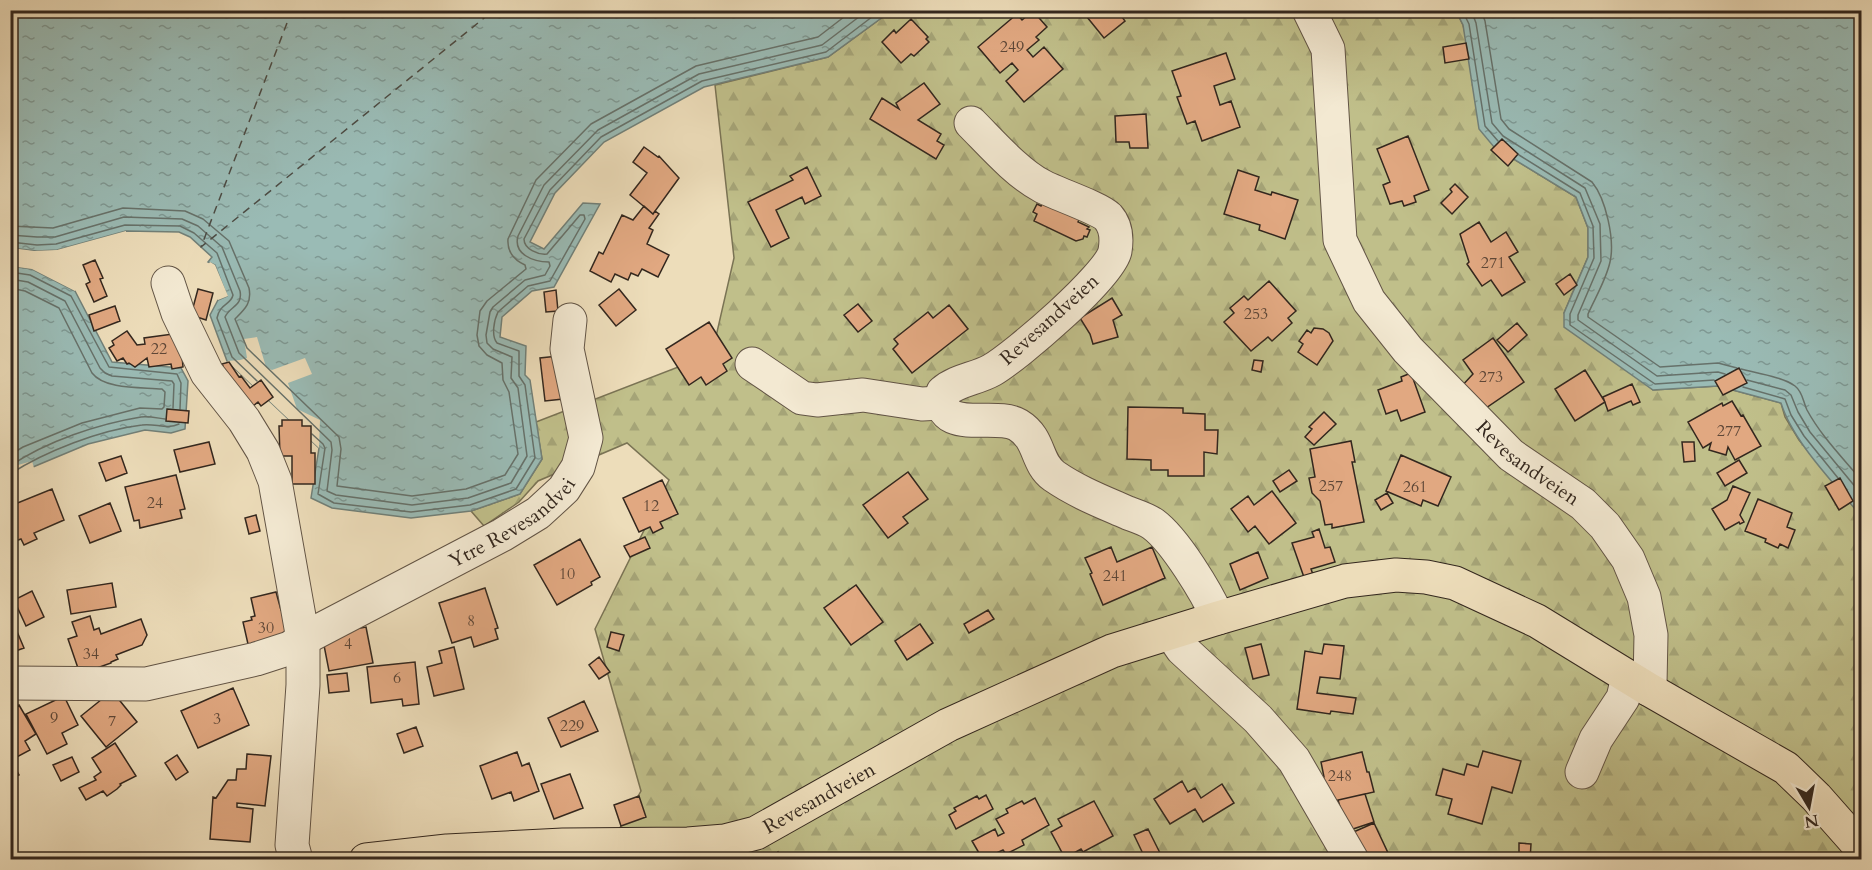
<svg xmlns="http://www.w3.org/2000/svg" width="1872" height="870" viewBox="0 0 1872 870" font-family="Cardo,serif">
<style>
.forest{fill:url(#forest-firs);stroke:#7a7354;stroke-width:1.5}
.water{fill:url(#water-ripples);stroke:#718079;stroke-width:1.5}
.pier{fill:#edddba}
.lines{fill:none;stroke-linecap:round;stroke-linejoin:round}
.shore{stroke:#66716a;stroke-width:1.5}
.ferry{stroke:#4d4c44;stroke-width:1.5;stroke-dasharray:8 6;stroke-linecap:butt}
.building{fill:#e1a881;stroke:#33271e;stroke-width:1.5}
.minor-casing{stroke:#625445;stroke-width:35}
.major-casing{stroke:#33271e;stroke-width:35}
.minor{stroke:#f3e9d2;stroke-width:33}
.major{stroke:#edddba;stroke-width:33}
.labels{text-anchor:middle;stroke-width:4.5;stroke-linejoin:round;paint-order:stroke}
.number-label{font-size:16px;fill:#5e4737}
.street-label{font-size:20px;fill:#33271e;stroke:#f3e9d2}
</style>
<defs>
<pattern id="forest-firs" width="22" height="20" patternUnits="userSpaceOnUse" patternTransform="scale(1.5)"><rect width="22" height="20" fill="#c0bf8a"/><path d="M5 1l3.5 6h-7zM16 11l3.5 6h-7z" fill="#a5a477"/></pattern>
<pattern id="water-ripples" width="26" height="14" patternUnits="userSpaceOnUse" patternTransform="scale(1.5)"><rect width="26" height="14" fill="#9abbb5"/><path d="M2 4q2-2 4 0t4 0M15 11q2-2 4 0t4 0" fill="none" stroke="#7e9893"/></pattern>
</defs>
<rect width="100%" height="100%" fill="#edddba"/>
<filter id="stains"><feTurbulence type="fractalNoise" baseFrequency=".00333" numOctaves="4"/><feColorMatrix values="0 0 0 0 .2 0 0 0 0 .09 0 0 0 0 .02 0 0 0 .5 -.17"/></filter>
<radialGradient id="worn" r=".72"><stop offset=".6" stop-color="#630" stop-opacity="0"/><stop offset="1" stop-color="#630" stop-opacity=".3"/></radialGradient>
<!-- forest -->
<path class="forest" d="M891,11H1456L1463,25L1494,147L1576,197L1588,228V257L1564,313L1653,390L1718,386L1781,403L1785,417L1799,440L1861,516V859H574L618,831L641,791L595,629L669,480L627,443L538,481L519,502L484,526L471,511L520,494L542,459L536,422L712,354L734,258L715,85L828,57Z"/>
<!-- water -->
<path class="water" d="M11,11H891L828,57L704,87L604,142L555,193L530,242L544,249L583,203L600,204L554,287L532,291L502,317L500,337L526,346L525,375L530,380L542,459L520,494L471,511L411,518L332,508L311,498L319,448L227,361L210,315L218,300L227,296L215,265L208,262L212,257L190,237L179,232L126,231L57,250L37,251L11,248Z
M1456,11H1861V516C1835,484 1793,442 1781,403L1718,386L1653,390L1564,327V313L1588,257V228L1576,197L1494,147L1479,129L1463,25Z
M10,266L32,269L75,291L112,362L181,368L188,381L185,429L171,433L145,430L88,444L33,467L11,482Z"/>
<!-- pier -->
<path class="pier" d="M126,231V234L58,253L37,254L10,251L11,248L34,251L57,250Z
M210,262L215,265L228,296L218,300L216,297L224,294L213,267L208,265Z
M11,263L33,266L77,288L75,291L32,269L11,266Z
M257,337L266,367L272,370L305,358L312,374L288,383L297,409L320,420L319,448L227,361L240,360L247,358L244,339Z
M32,461L34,468H39L10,485L11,467Z"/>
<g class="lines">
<!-- shore -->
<path class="shore" d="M1462,10L1469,24L1485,126L1498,141
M1471,10L1476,23L1492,123L1503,136L1585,188L1600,224L1601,261L1578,315V320L1657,376L1718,372L1725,374
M1481,10L1485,21L1501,119L1509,129L1592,182C1606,199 1615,240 1610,262C1606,280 1595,298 1588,314V317L1660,367L1718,363L1737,368
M1519,155L1580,193L1593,226L1594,258L1570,314V325L1655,384L1714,380
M10,226L53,228L123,208L185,211L203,219L229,241L249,288C252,303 245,309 235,319L247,348L339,437L341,449L337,486L412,496L466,489L505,475L518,454L509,392L503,380L502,363L487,355L479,346L477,335L480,311L487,301L526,269L525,265C514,260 507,252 508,239L536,180L591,124L696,66L818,37L853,10
M10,235L37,237H55L124,217L182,219L198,226L222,247L240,291C243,306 230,306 225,317L239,353L331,442L332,450L327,491L336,495L412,505L468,498L511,483L527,456L518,388L511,378L512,357L493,349L487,343L486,335L490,312L493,307L525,280L545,275L550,266L549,262C533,262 513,254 518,236L544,185L598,130L699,74L822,45L868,10
M10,242L37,245L56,244L125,225L180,226L194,233L217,253L233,295C231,305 220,303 217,318L232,357L257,381
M10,272L30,275L71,296L109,367L177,374L181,383L180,409
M10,279L28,282L65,301L100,368L105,373L112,376L172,381L174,384L173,408
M10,288L25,291L59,308L92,373C105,390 142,387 162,389L165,392L164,407L162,409L140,408L82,423L23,447L10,455
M1741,369C1756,373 1783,377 1795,386C1803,392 1803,402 1807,410C1821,436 1843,458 1862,481
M1747,380L1785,390L1791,395L1798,412L1810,432L1862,495
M1743,387L1785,399L1791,415L1804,436L1838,478
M312,434L323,444L325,448L318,494L334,503L411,512L470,505L516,489L535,458L525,385L519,376V351L497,343C491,336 494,320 498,312L528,286L550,281L585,219L584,215H580L547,254C538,255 524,249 524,239L550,190L601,137L702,81L826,52L881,10
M10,466C47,441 98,424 141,417C149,416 157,418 165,419
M10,474C46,451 100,430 142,425C155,423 167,430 179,424"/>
<!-- ferry -->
<path class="ferry" d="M292,10L201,247L494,10"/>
</g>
<!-- building -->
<path class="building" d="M1095,10H1117L1125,21L1104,38L1087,17Z
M1033,11L1047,27L1036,37L1039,40L1027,50L1033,57L1044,47L1063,69L1024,102L1006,81L1018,70L1012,63L1000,73L978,47L1017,14L1022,20Z
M911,19L928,37L926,39L929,42L914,56L911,54L901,63L882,42L894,30L896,33Z
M1466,43L1469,59L1445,63L1443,47Z
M1226,53L1235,79L1214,86L1220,105L1231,101L1240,127L1202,141L1195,121L1187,124L1177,97L1181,96L1172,71Z
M924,83L940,104L918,120L941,134L937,141L944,145L936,159L870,119L882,98L899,109L896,103Z
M1146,114L1148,148H1130L1129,142H1116L1115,116Z
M1408,136L1429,190L1414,196L1416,202L1404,206L1402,201L1390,204L1383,185L1390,182L1377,149Z
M1502,139L1518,154L1508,166L1491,150Z
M644,147L658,157L659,156L679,178L653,214L630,195L647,173L633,162Z
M807,167L821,196L805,204L802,197L776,210L789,238L771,247L748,202L793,180L790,176Z
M1238,170L1259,177L1255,190L1271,195L1272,192L1298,200L1285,239L1259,230L1260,225L1224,214Z
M1455,184L1468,197L1452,214L1441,203L1452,192L1450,189Z
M1044,200L1080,218L1078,222L1089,227L1087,229L1090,230L1087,237L1084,236L1083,239L1076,241L1034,221L1037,214L1033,212L1037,204L1041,206Z
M644,206L653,214L655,211L659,214L649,228L653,230L647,244L669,255L658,277L642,269L638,276L631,273L628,280L615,274L611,282L590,271L599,252L603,254L622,215L633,220Z
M1479,222L1491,242L1506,232L1518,252L1509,257L1525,282L1502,296L1491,280L1482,286L1467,264L1469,262L1460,234Z
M95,260L103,278L100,279L107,296L94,302L86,284L90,282L83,265Z
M1570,274L1577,285L1564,295L1556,284Z
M1269,281L1296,311L1288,318L1292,323L1272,341L1268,337L1251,351L1224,322L1234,313L1230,308L1244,296L1248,300Z
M198,289L213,293L206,320L191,315Z
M619,289L636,310L616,326L599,305Z
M556,290L558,311L546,312L544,292Z
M1112,298L1122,315L1113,320L1118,337L1093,344L1090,334L1080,318Z
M858,304L872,321L858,332L844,315Z
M949,305L968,329L912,373L893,349L898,344L894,339L928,312L933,318Z
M115,306L120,321L94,331L89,315Z
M709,322L732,358L723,364L727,371L706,385L701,377L689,385L666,349Z
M1517,323L1527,335L1508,352L1497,340Z
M1314,328L1323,329L1329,333L1333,341L1317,365L1298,352L1303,344L1299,341L1307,330L1311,333Z
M127,331L137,345L145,344L144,338L180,333L183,367L172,369L171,364L149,367L147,358L135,367L129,363L127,364L123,358L117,361L109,348L114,345L112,341Z
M1493,338L1524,382L1480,412L1459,389L1473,374L1463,360Z
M558,356L563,399L545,401L540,358Z
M1254,360L1263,361L1261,372L1252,370Z
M229,362L239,377L241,376L250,388L261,380L273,397L261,406L258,402L248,410L219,369L223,366L222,364Z
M1739,368L1747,383L1723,395L1715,381Z
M1585,370L1605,402L1575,421L1555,389Z
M1411,373L1425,412L1401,421L1397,410L1386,414L1378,390L1402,381L1401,377Z
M1632,384L1640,402L1633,405L1631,401L1608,411L1603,397Z
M1732,401L1741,416L1743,415L1761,446L1735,460L1728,447L1726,455L1709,450L1711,443L1703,448L1688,422L1722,403L1723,406Z
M1128,407L1183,408V413L1205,414V430H1218L1217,454L1204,452V476H1168V470H1151V460L1127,459Z
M167,409L189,411L188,423L166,421Z
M1324,412L1336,424L1314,445L1305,437L1312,429L1309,427Z
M282,420H302V426H311V453H315V484H292V456H280L279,426H282Z
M1351,441L1355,462H1352L1364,522L1332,528V524L1325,525L1320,501L1312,493L1309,478L1315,477L1310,449Z
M209,442L215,464L180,472L174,450Z
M1682,442H1694L1695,461L1684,462Z
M1401,455L1451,477L1438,506L1423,500L1421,506L1386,491Z
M121,456L127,473L106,481L99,463Z
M1739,460L1747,473L1725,486L1717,473Z
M1289,470L1297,481L1280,492L1273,481Z
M908,472L928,499L903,517L908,523L888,538L863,505Z
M176,475L185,509L180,510L182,518L140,528L139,520L134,521L125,487Z
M1840,478L1853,501L1839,510L1825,486Z
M662,480L678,514L660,522L663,528L653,533L650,527L639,532L623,498Z
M1733,486L1750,493L1740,515L1744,522L1740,524L1739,522L1725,530L1712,509L1727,500Z
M52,489L64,520L34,533L37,539L24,545L21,539L10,543V506Z
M1272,491L1296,523L1269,544L1255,526L1248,532L1231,509L1248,496L1254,505Z
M1387,493L1393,503L1381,510L1375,500Z
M1758,499L1792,513L1787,527L1795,530L1788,548L1780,544L1778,548L1765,542L1766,539L1745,531Z
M110,503L121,531L90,543L79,516Z
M256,515L260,531L249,534L245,518Z
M1319,529L1325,548L1330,547L1335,562L1311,569L1315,580L1306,583L1292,543L1314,537L1312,532Z
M645,537L650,548L630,557L624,546Z
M580,539L600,577L591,582L592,585L557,605L534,565Z
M1111,547L1117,562L1152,547L1165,578L1103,605L1090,574L1092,573L1085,558Z
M1258,552L1268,578L1240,590L1230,564Z
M112,583L116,607L71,614L67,590Z
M856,585L883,622L851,645L824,608Z
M485,588L498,628L495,629L498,639L474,647L471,637L452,643L439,603Z
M32,591L44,617L26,626L14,600Z
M276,592L281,610L285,609L293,645L250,653L243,622L252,620L251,617L255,616L251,598Z
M988,610L994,619L969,633L964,624Z
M10,615L24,648L10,653Z
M90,616L94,630L99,628L101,634L141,619L147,635L142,645L116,655L118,659L111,662V663L80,674L68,639L77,636L72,622Z
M920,624L933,643L907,660L895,641Z
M366,627L373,663L329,671L322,635Z
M611,632L624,635L619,651L607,647Z
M1261,644L1269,675L1253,679L1245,648Z
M1324,644L1344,646L1340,679L1320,677L1317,693L1356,698L1353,714L1331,711L1330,714L1297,709L1305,651L1322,654Z
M454,647L464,689L434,696L427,667L442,663L439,651Z
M599,657L610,672L599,679L589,665Z
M415,662L419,704L403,706L402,699L371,703L367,667Z
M347,673L349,691L329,693L327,675Z
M233,688L249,725L198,748L181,711Z
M112,691L137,722L106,747L81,716Z
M64,696L78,725L62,733L67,744L47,754L26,714Z
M584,701L598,731L561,747L548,718Z
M19,705L36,734L25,741L30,750L11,760L19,775L10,779V709Z
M416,727L423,746L404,753L397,734Z
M115,743L136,776L120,784L121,785L117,789L107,796L103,791L86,800L79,788L96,780L94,777L101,772L92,758Z
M1483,751L1521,761L1512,793L1492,787L1482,824L1448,814L1452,799L1436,795L1443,769L1464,775L1467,764L1478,767Z
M517,752L522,766L529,763L539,791L514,801L511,792L492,799L480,766Z
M1362,752L1367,772H1369L1374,792L1330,802L1319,778L1324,777L1321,762Z
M247,754L271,756L265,806L237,803V807L253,809L250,842L210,839L213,797L216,798L228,780H236L237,769H246Z
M177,755L188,772L176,780L165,763Z
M72,757L79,772L61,781L53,765Z
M570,774L583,808L554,819L541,784Z
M1182,781L1188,792L1195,788L1201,798L1222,784L1234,803L1203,822L1195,809L1170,824L1154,799Z
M1365,794L1374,822L1347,831L1338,800Z
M986,795L993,809L956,829L949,815L956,811L954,808L977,796L979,799Z
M639,796L646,817L621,826L614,805Z
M1035,798L1049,825L1022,840L1024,845L1006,854L1003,850L994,854L997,860H973L971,857L979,853L972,841L995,829L998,836L1004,833L996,819L1008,813L1006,809L1022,801L1024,804Z
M1094,801L1113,836L1083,852L1081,849L1065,858L1051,832L1062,826L1058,819Z
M1374,823L1389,855L1378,860H1360L1349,834Z
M1148,829L1162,857L1158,860H1146L1134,835Z
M1519,843L1531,844L1530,860H1519Z
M778,852L783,860H769Z
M183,854L199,857L198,860H183Z"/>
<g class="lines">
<defs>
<g id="minor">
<path id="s1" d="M1309,10L1328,49L1340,240L1369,301L1408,350L1511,455L1583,504L1605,526L1628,559L1644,597L1651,635L1650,684L1648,689"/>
<path d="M971,123C991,143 1017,173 1042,186C1057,194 1099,208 1108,217C1116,226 1117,239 1115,251C1110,276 1016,356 992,370C976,379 957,380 943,392C936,437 995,411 1018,425C1041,439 1035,462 1054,476C1077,492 1103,502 1128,513C1136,516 1146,519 1153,524C1175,540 1207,593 1218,618"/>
<path d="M168,283L178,313L207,373L244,420L263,451L275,481L303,639V685L292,845L296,860"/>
<path d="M752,364L802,398L817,400L863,395L922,404L941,403"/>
<path d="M1171,633L1182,649L1258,719L1294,760L1352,860"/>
<path id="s2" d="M10,683L146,684L256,659L290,648L303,639L502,535L538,513L564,489L578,467L586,438L567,349L570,320"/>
<path d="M1582,772L1596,739L1623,698L1628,677"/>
</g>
<g id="major">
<path id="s3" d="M366,860L447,851L563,845L688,844L725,841L756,833L948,725L1112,651L1218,618L1345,581L1396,575L1426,577L1455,583L1537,621L1648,689L1786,768L1816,797L1862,849"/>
</g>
</defs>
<!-- minor casing -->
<use href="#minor" class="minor-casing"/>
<!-- major casing -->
<use href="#major" class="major-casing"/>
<!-- minor -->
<use href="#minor" class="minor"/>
<!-- major -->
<use href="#major" class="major"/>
</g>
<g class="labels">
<!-- number labels -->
<g class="number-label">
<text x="1012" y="52">249</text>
<text x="1493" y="268">271</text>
<text x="1256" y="319">253</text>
<text x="159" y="354">22</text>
<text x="1491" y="382">273</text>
<text x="1729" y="436">277</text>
<text x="1331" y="491">257</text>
<text x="1415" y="492">261</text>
<text x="155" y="508">24</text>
<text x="651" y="511">12</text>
<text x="567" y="579">10</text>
<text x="1115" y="581">241</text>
<text x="471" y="626">8</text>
<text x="266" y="633">30</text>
<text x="348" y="649">4</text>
<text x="91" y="659">34</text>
<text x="397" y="683">6</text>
<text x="54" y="723">9</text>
<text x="217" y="724">3</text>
<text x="112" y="726">7</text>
<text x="572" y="731">229</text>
<text x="1340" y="781">248</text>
</g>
<!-- street labels -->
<g class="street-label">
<text transform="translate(1049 319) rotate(-42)" y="7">Revesandveien</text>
<text dy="7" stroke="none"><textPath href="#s1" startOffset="530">Revesandveien</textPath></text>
<text dy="7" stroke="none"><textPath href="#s2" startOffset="540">Ytre Revesandvei</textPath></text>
<text dy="7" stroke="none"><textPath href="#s3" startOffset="464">Revesandveien</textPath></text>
</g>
</g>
<!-- margin -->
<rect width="1872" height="870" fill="none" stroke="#edddba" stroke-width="36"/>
<rect x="12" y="12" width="1848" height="846" fill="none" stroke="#33271e" stroke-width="3"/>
<rect x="18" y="18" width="1836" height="834" fill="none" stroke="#33271e" stroke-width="1.5"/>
<!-- north arrow -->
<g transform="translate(1809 807) rotate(170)" stroke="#f3e9d2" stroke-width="4.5" paint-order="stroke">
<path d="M0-4.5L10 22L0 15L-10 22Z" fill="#33271e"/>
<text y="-9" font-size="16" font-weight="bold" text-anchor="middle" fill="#33271e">N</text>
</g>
<rect width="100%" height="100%" filter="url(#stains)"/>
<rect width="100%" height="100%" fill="url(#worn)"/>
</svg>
